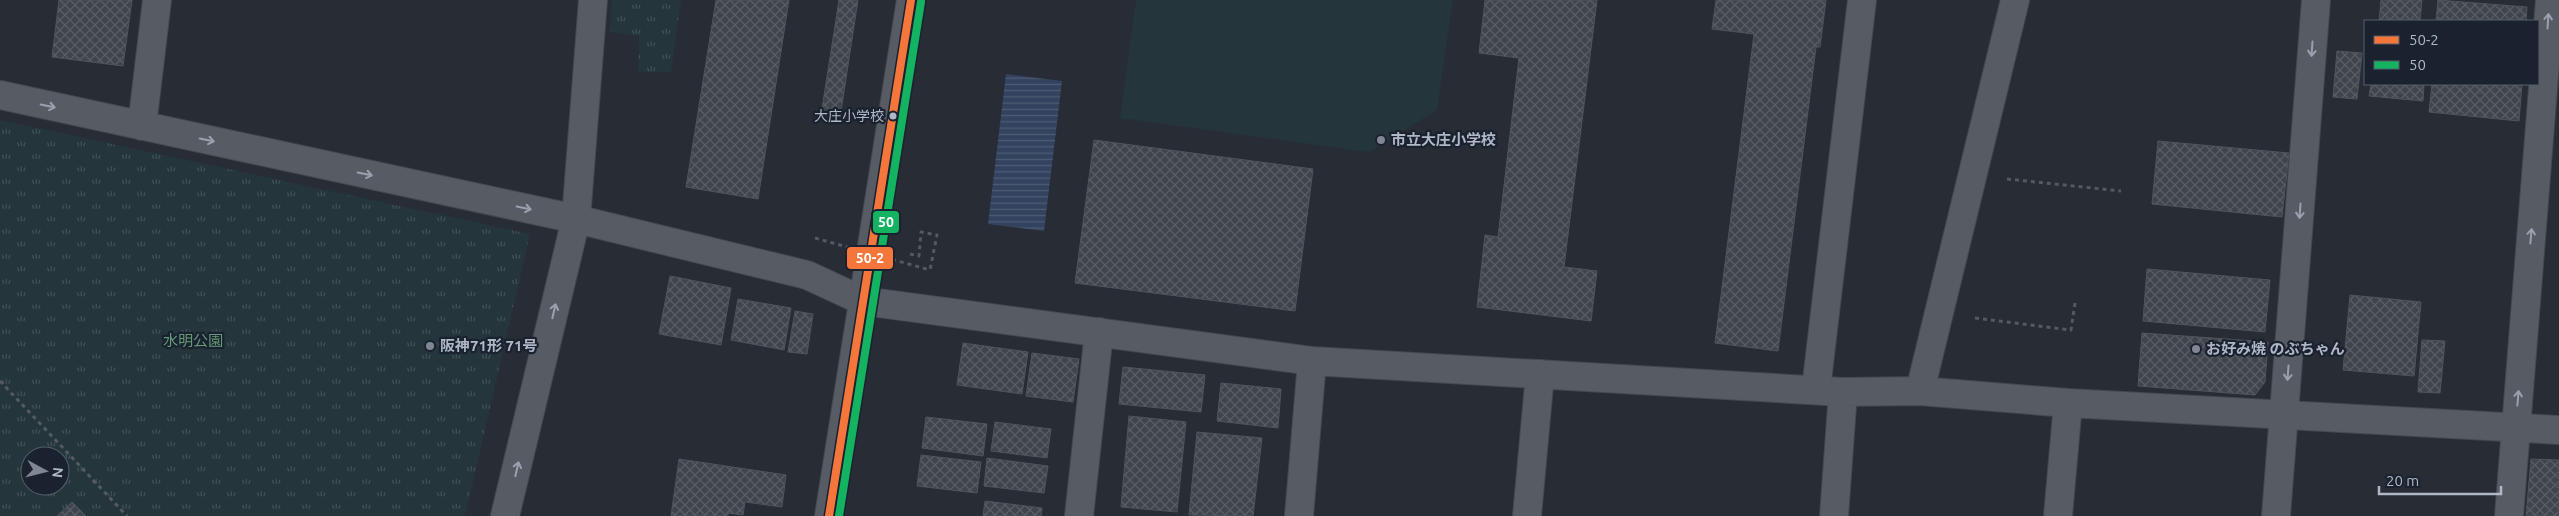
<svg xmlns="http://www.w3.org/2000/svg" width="2559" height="516" viewBox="0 0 2559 516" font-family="Ubuntu,'Noto Sans JP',sans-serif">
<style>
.park{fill:url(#park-tufts);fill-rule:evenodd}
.pitch{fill:#24363b}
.water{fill:url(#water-rules)}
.building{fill:url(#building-cross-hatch);stroke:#4f545d}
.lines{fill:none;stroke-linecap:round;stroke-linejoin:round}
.minor-casing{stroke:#43474e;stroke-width:30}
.tertiary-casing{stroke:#43474e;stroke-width:30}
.path{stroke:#545a61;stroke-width:3;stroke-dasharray:4 4;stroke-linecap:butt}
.minor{stroke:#575b63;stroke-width:28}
.tertiary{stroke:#575b63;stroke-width:28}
.path-bridge{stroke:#545a61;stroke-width:3;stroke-dasharray:4 4;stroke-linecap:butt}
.bus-1-casing{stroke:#1a2230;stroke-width:11}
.bus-2-casing{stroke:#1a2230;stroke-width:11}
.bus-1{stroke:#f5763a;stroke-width:8}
.bus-2{stroke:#13b361;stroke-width:8}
.oneway{stroke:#9aa1ae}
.bus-dot{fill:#b0b8c7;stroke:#1a2230;stroke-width:2}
.poi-dot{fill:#808794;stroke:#1a2230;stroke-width:2}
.labels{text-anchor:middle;stroke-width:4.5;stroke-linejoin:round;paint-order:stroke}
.bus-label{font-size:14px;fill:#b0b8c7;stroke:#1a2230;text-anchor:end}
.poi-label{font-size:15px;font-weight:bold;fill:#b0b8c7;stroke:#1a2230;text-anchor:start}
.park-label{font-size:15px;fill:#669975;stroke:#1a2230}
.line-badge{stroke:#1a2230;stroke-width:2}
.badge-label{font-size:14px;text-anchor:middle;font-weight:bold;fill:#fff}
</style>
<defs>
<pattern id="park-tufts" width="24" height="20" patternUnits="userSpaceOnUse" patternTransform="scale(1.25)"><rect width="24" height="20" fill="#24363b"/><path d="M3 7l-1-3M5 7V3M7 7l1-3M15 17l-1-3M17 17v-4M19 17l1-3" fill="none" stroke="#415156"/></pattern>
<pattern id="water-rules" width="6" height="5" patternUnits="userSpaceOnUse" patternTransform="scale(1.25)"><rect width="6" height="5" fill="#33435f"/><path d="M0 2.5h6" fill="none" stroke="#4e5c74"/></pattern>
<pattern id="building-cross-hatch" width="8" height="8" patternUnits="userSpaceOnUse" patternTransform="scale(1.25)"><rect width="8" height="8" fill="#40444c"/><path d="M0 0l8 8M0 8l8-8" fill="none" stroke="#595d64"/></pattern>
</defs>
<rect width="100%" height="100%" fill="#272c35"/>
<!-- park -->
<path class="park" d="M612,0H681L671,72H638L639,36L610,32Z
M0,120L530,234L465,516H0ZM30,456H60V486H30Z"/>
<!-- pitch -->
<path class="pitch" d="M1136,0H1453L1437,110L1369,152L1120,118Z"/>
<!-- water -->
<path class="water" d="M1006,74L1062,81L1044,231L988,224Z"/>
<!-- building -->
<path class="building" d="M59,0H132L123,66L52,57Z
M716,0H789L758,199L686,187Z
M839,0H858L840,118L821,115Z
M1485,0H1597L1564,267L1597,271L1591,321L1477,307L1485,235L1498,237L1519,58L1479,53Z
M1716,0H1826L1820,47H1816L1778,351L1715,343L1754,34L1712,29Z
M2381,0H2422L2420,21H2379Z
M2438,0L2527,7L2526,21H2436Z
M2337,51L2362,53L2357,99L2333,97Z
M2371,84H2424L2423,101L2369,96Z
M2432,84H2522L2519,121L2429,112Z
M1094,140L1313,169L1295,311L1075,283Z
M2158,141L2289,153L2282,217L2152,204Z
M2147,269L2270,280L2265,332L2143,321Z
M670,276L731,288L721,345L659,334Z
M2350,295L2421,302L2414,376L2343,370Z
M738,299L791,308L784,350L731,340Z
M795,311L813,314L807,354L788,352Z
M2142,333L2268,342L2265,382L2255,395L2138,386Z
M2422,340L2445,341L2440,393L2418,392Z
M963,343L1028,352L1022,394L957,385Z
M1032,353L1079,359L1073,402L1026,396Z
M1123,367L1205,375L1201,412L1119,404Z
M1221,383L1281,389L1278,428L1217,421Z
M1129,416L1186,422L1177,512L1121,507Z
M926,417L987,424L983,456L922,448Z
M995,422L1051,429L1047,458L991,451Z
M1197,432L1262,438L1253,516L1189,515Z
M921,455L981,462L977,493L917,486Z
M987,458L1048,466L1044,493L984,486Z
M679,459L786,475L782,507L745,502L743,515L728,513V516H671Z
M2531,459L2559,460V516H2526Z
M985,501L1042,508L1041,516H983Z
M72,502L86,516H57Z"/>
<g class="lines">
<defs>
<path id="minor" d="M0,95L576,219L807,275L863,301L1312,361L1843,392L1920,391L2068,403L2559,430
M142,126L157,0
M1920,391L2015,0
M505,516L576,219L593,0
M1079,516L1099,332
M1299,516L1312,361
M1527,516L1540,374
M1834,516L1843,392
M2058,516L2068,403
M2276,516L2316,0
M2509,516L2550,0"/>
<path id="tertiary" d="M1816,389L1862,0
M829,516L911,0"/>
</defs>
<!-- minor casing -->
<use href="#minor" class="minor-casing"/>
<!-- tertiary casing -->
<use href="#tertiary" class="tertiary-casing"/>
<!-- path -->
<path class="path" d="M2007,179L2121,191
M910,254L919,256L921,232L937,235L930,270
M1975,318L2071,330L2075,303
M0,381L127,516"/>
<!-- minor -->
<use href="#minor" class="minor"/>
<!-- tertiary -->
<use href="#tertiary" class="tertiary"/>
<!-- path-bridge -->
<path class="path-bridge" d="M815,238L930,270"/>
<defs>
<path id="bus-1" d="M829,516L911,0"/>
<path id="bus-2" d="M839,516L921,2"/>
</defs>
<!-- bus-1 casing -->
<use href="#bus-1" class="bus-1-casing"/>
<!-- bus-2 casing -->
<use href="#bus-2" class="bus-2-casing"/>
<!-- bus-1 -->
<use href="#bus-1" class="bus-1"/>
<!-- bus-2 -->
<use href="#bus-2" class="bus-2"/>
</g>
<!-- one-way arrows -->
<defs><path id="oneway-shaft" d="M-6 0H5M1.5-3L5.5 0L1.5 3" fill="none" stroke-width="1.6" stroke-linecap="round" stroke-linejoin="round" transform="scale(1.25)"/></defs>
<g class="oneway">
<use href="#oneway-shaft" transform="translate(2548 21) rotate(-86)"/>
<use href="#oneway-shaft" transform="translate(2312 49) rotate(94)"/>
<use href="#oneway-shaft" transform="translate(48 106) rotate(12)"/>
<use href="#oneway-shaft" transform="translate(207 140) rotate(12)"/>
<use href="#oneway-shaft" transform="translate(365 174) rotate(12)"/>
<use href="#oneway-shaft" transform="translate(524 208) rotate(12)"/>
<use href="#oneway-shaft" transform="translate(2300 211) rotate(94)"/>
<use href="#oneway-shaft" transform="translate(2531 236) rotate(-85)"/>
<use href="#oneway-shaft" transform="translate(554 311) rotate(-77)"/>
<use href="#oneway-shaft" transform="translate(2288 373) rotate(94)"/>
<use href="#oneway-shaft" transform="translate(2518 398) rotate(-85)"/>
<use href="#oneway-shaft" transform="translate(517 469) rotate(-77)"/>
</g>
<!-- markers -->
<circle class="bus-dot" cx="893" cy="116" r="4.5"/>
<g class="poi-dot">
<circle cx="1381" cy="140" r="5"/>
<circle cx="430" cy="346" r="5"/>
<circle cx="2196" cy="349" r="5"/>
</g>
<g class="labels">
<!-- bus labels -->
<g class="bus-label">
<text x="884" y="121">大庄小学校</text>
</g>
<!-- poi labels -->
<g class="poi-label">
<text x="1391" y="145">市立大庄小学校</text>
<text x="440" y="351">阪神71形 71号</text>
<text x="2206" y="354">お好み焼 のぶちゃん</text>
</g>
<!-- park labels -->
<g class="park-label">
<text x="193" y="346">水明公園</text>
</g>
</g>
<g class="line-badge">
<rect x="872" y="210" width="28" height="24" rx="5" fill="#13b361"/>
<rect x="846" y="246" width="48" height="24" rx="5" fill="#f5763a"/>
</g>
<g class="badge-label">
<text x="886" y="227">50</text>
<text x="870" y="263">50-2</text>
</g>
<!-- legend -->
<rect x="2364" y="20" width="175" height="65" fill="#1a2230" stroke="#565e6c"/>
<rect x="2374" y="36" width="25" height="8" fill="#f5763a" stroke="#565e6c"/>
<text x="2409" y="45" font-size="15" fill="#b0b8c7">50-2</text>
<rect x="2374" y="61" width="25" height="8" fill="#13b361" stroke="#565e6c"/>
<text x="2409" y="70" font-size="15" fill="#b0b8c7">50</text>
<!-- north arrow -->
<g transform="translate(45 471) rotate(97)"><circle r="24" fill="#1a2230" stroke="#565e6c"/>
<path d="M0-4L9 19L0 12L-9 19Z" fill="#808794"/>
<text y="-8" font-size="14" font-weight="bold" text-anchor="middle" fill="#b0b8c7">N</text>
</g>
<!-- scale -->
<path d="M2379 486v8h122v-8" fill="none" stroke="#b0b8c7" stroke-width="2.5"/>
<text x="2386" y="486" font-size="15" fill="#b0b8c7" stroke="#1a2230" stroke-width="4" paint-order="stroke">20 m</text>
</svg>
